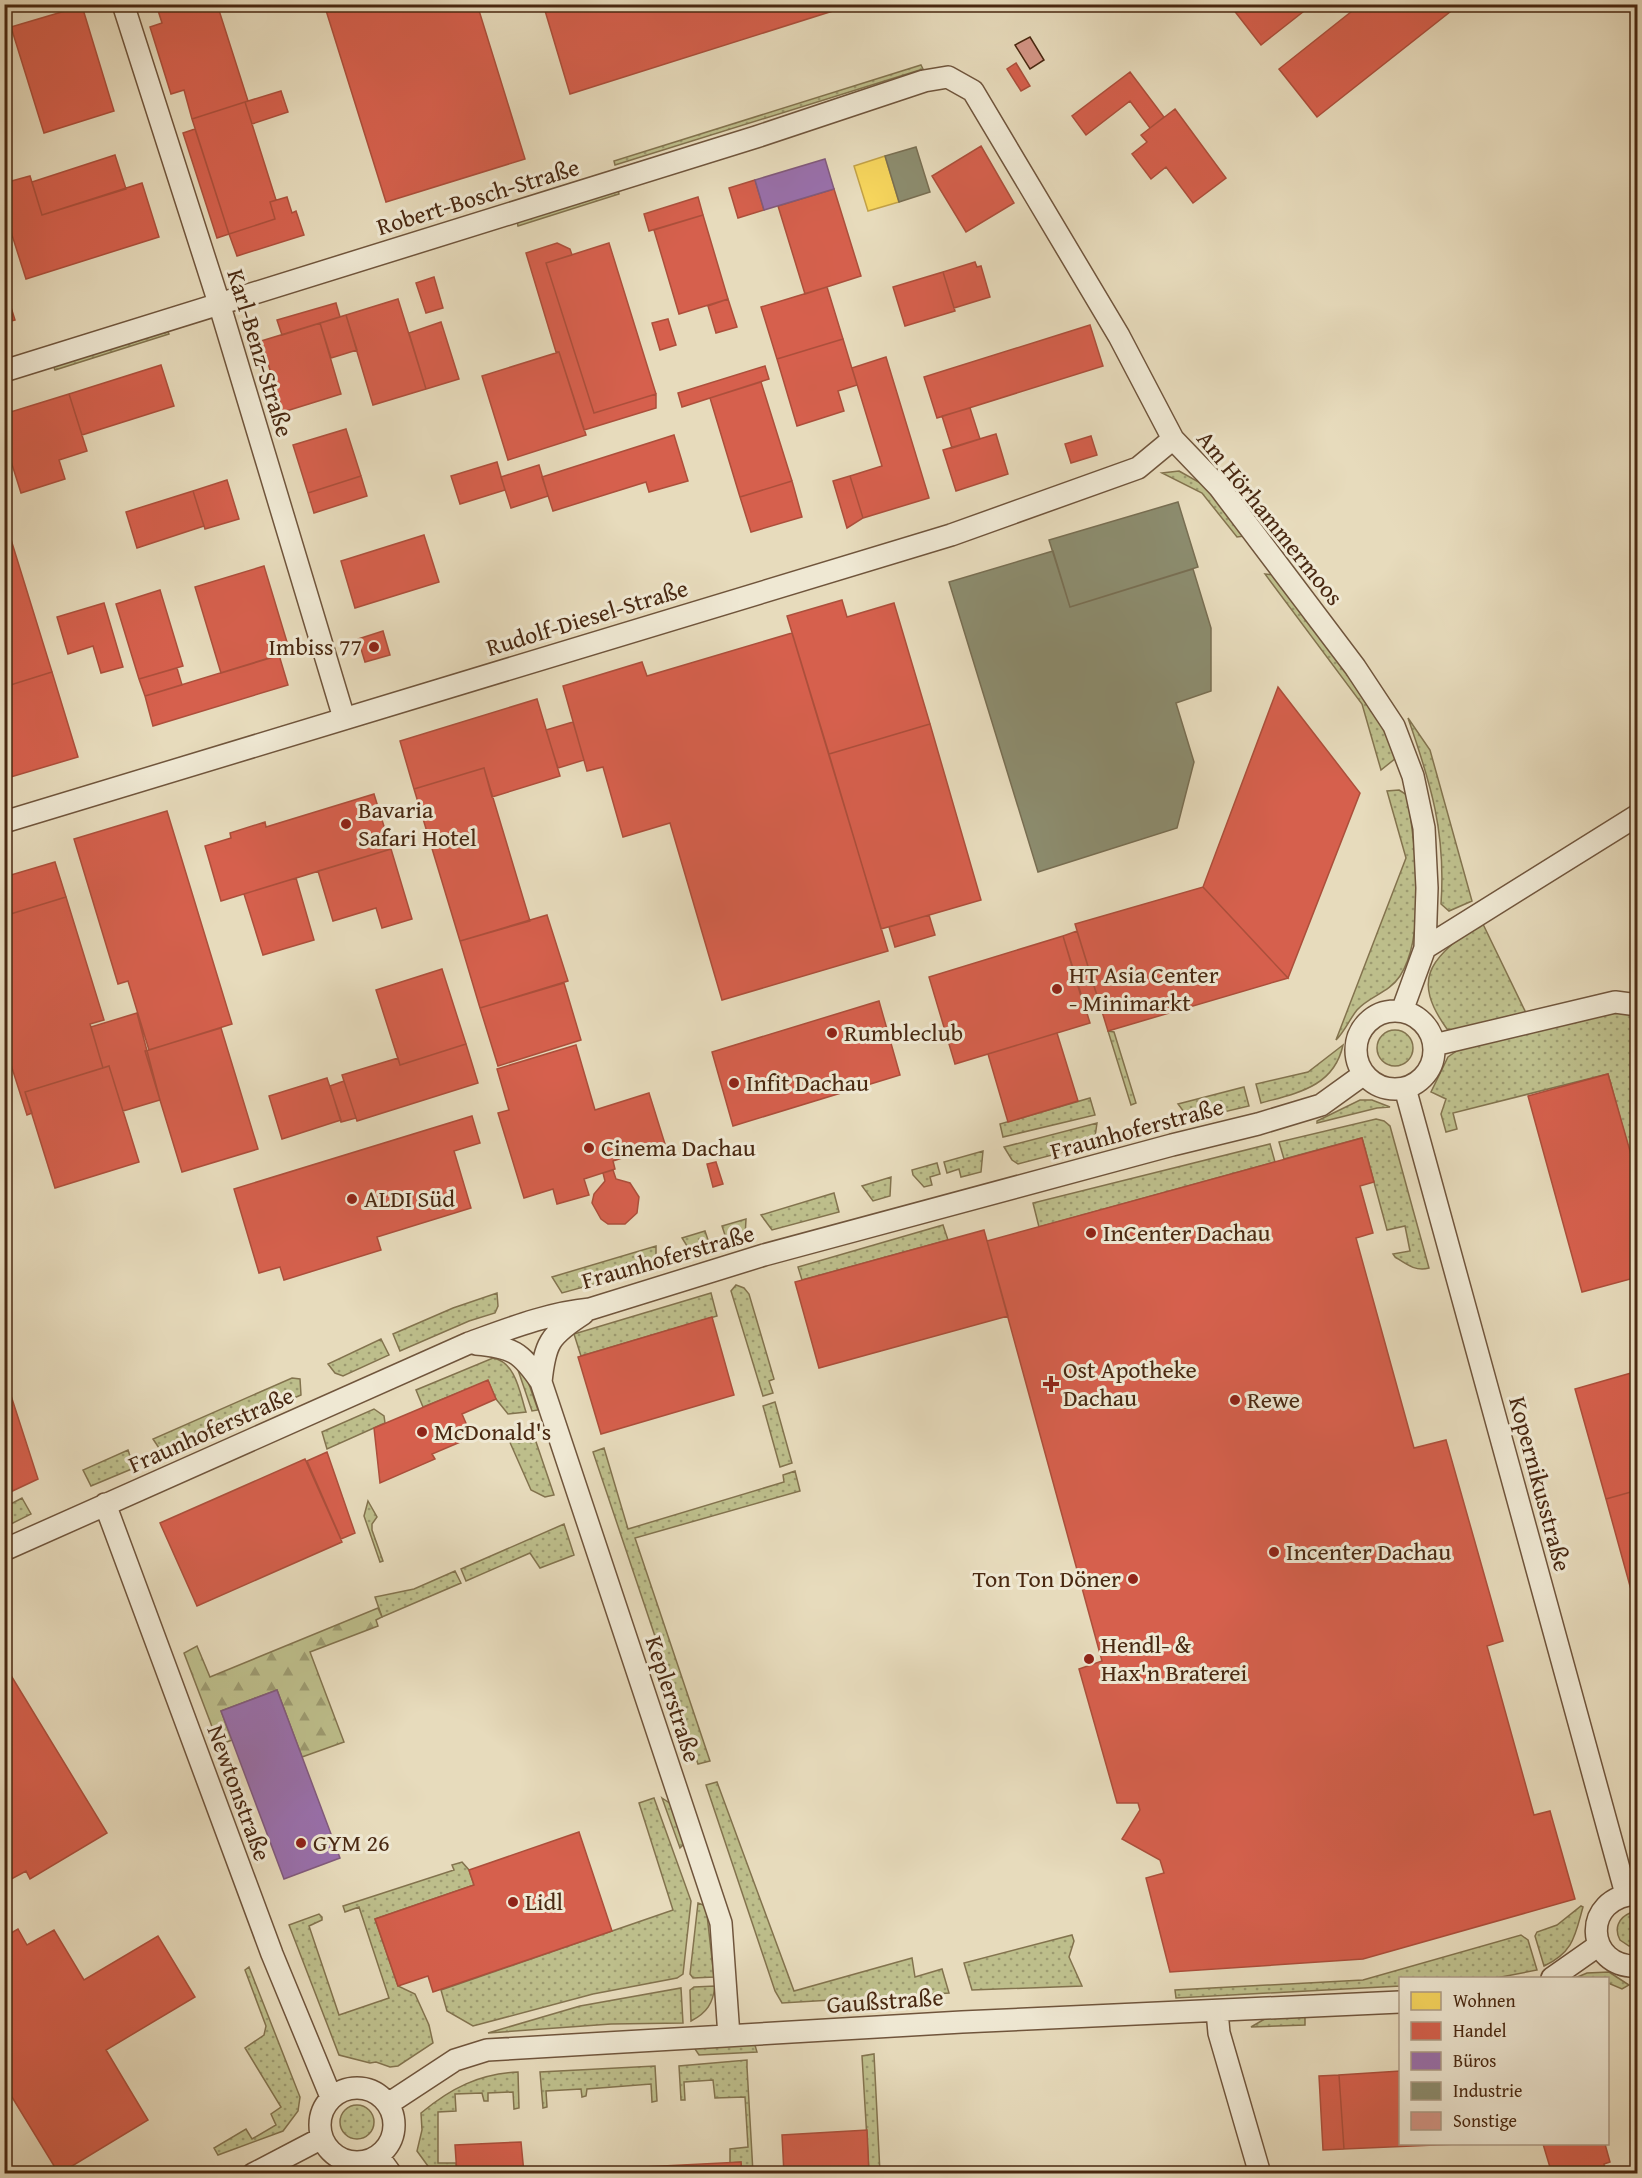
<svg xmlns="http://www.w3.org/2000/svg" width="1642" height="2178" viewBox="0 0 1642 2178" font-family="'Gentium Book Plus',serif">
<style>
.grass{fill:url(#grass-dots);stroke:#83734e;stroke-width:1.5}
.forest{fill:url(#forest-firs);stroke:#83734e;stroke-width:1.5}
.homes{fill:#f6d55c;stroke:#c2a146;stroke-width:1.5}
.shops{fill:#d6604d;stroke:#ac4f3b;stroke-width:1.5}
.offices{fill:#9970ab;stroke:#815a7d;stroke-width:1.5}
.industry{fill:#8c8c6e;stroke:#786e52;stroke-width:1.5}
.building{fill:#d39585;stroke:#492811;stroke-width:1.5}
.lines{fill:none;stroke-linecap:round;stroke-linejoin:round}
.minor-casing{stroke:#70553c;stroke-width:24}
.minor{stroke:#efe8d3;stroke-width:21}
.poi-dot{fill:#8f2418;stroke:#efe8d3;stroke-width:2}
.labels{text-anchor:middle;stroke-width:6;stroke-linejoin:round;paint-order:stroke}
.street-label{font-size:24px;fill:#492811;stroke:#efe8d3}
.poi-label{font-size:24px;fill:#492811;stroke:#efe8d3;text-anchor:start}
</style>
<defs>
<pattern id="grass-dots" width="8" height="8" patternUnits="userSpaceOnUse" patternTransform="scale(1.5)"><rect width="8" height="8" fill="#bdbe8b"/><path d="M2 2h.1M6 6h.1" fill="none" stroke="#9c9a70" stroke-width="1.8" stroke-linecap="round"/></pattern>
<pattern id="forest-firs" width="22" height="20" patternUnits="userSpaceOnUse" patternTransform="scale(1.5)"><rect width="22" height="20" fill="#bdbe8b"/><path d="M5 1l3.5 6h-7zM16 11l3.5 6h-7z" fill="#9c9a70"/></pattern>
</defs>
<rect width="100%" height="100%" fill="#e7dbbc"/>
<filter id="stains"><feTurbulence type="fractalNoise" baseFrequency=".00333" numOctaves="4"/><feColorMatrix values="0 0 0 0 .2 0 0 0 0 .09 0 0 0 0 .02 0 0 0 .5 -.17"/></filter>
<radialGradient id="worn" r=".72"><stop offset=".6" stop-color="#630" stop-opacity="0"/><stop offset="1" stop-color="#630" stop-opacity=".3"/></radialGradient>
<!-- grass -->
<path class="grass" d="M921,65L923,69L615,165L614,161Z
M618,189L619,194L518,226L517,221Z
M167,329L169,334L55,370L53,365Z
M1179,471L1204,485L1245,536L1237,537L1202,493L1162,473Z
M1265,574L1274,575C1318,633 1371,690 1396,758L1381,770L1362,704Z
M1408,718L1430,750L1472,901L1449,911L1441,904C1446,833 1431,784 1408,718Z
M1399,790L1407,795C1415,841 1427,935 1400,976C1389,993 1369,996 1357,1010C1349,1020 1345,1031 1336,1040L1406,858L1387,791Z
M1481,920L1527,1015L1460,1031L1447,1029C1406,972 1439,956 1481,920Z
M1614,1011L1638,1013L1637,1179L1608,1074L1453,1113L1457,1129L1446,1132L1441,1114L1446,1099L1431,1092L1448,1057L1461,1048Z
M1377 1048a18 18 0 1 1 36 0a18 18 0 1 1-36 0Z
M1108,1031L1114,1032L1136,1103L1131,1105Z
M1343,1045C1334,1087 1297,1093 1261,1103L1256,1084L1308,1072Z
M1244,1087L1249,1106L1190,1120L1178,1104Z
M1090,1098L1095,1115L1003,1137L1000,1124Z
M1360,1100H1372L1390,1107L1377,1108L1317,1123V1121Z
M1376,1119L1384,1121L1390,1126L1429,1268C1416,1272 1406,1264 1395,1257L1393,1254L1410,1251L1405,1226L1387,1230L1362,1138L1284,1159L1279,1142Z
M1097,1123L1094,1144L1018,1164L1012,1160L1004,1147Z
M1270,1144L1275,1162L1039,1227L1033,1203Z
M983,1151L981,1172L961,1177L959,1169L947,1173L944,1162Z
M937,1163L940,1174L930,1177L932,1185L924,1187L913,1175L912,1170Z
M891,1177L890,1196L873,1201L862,1186Z
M834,1193L839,1212L772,1230L761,1215Z
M746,1219L745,1238L728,1244L722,1226Z
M943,1225L948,1240L802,1280L798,1267Z
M705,1231L711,1249L692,1254L682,1238Z
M656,1246V1264L645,1270L562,1293L552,1277Z
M736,1285L744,1288L749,1294L774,1379L769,1381L773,1393L763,1396L731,1291Z
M497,1293L498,1306L495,1313L469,1321L400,1351L393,1334L453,1308Z
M711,1293L717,1316L581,1356L574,1334Z
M381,1339L389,1355L343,1376L335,1373L328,1364Z
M493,1358C516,1362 520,1394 526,1412L508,1414L496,1399L488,1381L423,1407L416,1390Z
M517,1367L524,1370L538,1410L532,1411Z
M292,1378L300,1379L301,1395L163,1454L153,1439Z
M775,1402L792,1463L780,1467L763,1406Z
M374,1409L384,1416L385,1423L327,1449L322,1432Z
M532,1430L554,1495L545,1497L531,1490L508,1438Z
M604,1448L628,1529L784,1482L783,1475L795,1471L800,1491L635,1538L710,1761L698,1764L593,1452Z
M128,1450L134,1468L91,1486L83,1470Z
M22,1498L31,1514L5,1527V1507Z
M368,1501L377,1517L372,1524V1530L383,1561L380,1562L364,1516Z
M564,1524L574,1555L540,1568L530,1553L466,1581L461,1569Z
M455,1571L461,1583L382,1617L375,1597L414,1589Z
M717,1782L794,1991L912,1958L915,1977L942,1969L949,1993L782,2003L775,1991L706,1785Z
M654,1798L691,1901L683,1974L677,1978L593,1994L473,2026L447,2011L441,1990L673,1910L639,1803Z
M662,1798L671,1804L685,1843L680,1848Z
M462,1862L469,1870L474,1885L375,1919L398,1986L415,1994L429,2025L433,2043L398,2066L390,2067L376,2062L370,2063L339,2055L289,1925L319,1914L322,1917V1920L309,1926L339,2015L389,1998L359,1907L345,1912L343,1906L454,1870L452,1865Z
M698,1903L706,1906L714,1977L693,1978L690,1974Z
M1581,1906L1583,1907C1575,1935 1574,1952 1544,1966L1535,1936L1537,1932L1557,1925Z
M1630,1913L1637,1914V1946H1629L1620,1940C1614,1929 1618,1918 1630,1913Z
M1072,1935L1074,1941L1069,1957L1082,1986L972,1990L964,1963Z
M1521,1935L1528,1940L1537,1970L1496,1978H1400V1986L1176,1998L1175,1990L1363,1980Z
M249,1967L300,2097L298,2111L283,2131L218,2155L214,2148L246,2129L252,2139L276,2125L271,2114L281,2107L245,2048L264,2035L266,2026L245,1970Z
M1609,1972L1629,1985L1622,1989L1608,1983V1978H1575L1587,1973Z
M715,1986C713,2003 707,2013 691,2021L690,1990L694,1987Z
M681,1988L683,2023L611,2024L488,2033L580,2006Z
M1305,2015V2025L1251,2027L1268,2017Z
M754,2042L757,2052L699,2055L693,2046Z
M874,2054L880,2173H869L862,2056Z
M747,2060V2067L753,2173H742L741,2162L730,2163V2149L748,2147L745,2097L715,2098L713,2080L684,2082L685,2100H681L679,2066Z
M655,2066L657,2101L652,2102L651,2084L587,2089L586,2096L582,2097L581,2089L546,2091L547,2107L543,2108L540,2072Z
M518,2072L519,2108L514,2109L513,2092L488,2093V2101H484L482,2093L455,2094L456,2111L438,2112V2163H456L457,2173H433L417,2151L422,2130L421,2113C451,2088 479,2074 518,2072Z
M340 2122a17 17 0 1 1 34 0a17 17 0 1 1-34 0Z"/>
<!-- forest -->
<path class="forest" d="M378,1608L382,1617L376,1620L378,1626L310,1652L344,1742L302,1757L277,1690L221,1711L232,1740L219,1745L184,1653L197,1646L210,1677Z"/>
<!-- homes -->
<path class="homes" d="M885,156L899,202L868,211L854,166Z"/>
<!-- shops -->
<path class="shops" d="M156,4H217L248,101L192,119L184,90L171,94L150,27L162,23Z
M324,4H477L525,159L386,202Z
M543,4H855L570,94Z
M1229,4H1313L1261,45Z
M1361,4H1460L1317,117L1279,69Z
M82,6L114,111L44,133L11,27Z
M1016,63L1030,86L1021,91L1007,69Z
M1130,72L1164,117L1150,128L1130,101L1086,135L1072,116Z
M281,91L288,112L252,124L245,102Z
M245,102L276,200L270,202L275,219L229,234L192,119Z
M1175,109L1226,178L1193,203L1166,167L1151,179L1132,154L1147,142L1141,135Z
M195,129L229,234L217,238L183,133Z
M981,146L1014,203L966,232L932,176Z
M115,155L126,189L42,215L32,182Z
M30,176L42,215L142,183L159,237L26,279L4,210V183Z
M755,180L764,210L738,218L729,188Z
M834,189L861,276L805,294L778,206Z
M287,197L292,213L296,211L304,235L237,256L229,234L275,219L270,202Z
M698,197L703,215L649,231L644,214Z
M703,215L728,299L679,314L654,230Z
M557,243L570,249L572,255L546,263L594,413L656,394V408L584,430L559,352H556L526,253Z
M609,243L656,394L594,413L546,263Z
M975,262L977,267L981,266L990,297L954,308L943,272Z
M943,272L955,311L905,326L893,287Z
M434,277L443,308L426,313L416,283Z
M4,285L15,320L4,323Z
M827,287L843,339L777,359L761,307Z
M398,299L426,389L373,405L346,315Z
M728,299L737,327L716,333L708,306Z
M336,303L340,317L282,335L277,320Z
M346,315L357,350L331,358L320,323Z
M668,319L676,345L660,350L652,323Z
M441,322L459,379L426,389L409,333Z
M320,323L341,394L283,412L261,341Z
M1090,325L1103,366L937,418L924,377Z
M843,339L857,385L838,391L844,411L797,426L777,359Z
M559,352L586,435L508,460L482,376Z
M886,357L929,498L863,518L850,476L882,466L852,368Z
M161,365L174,406L82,435L69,394Z
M765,366L769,379L682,407L678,393Z
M761,382L792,481L740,497L710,398Z
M69,394L87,451L59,460L65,479L21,493L4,439V414Z
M970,408L980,439L952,448L942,416Z
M346,429L361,476L308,493L293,445Z
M996,434L1008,474L956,491L943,450Z
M674,435L688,481L649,492L646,482L553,511L542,477Z
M1091,436L1097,455L1071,463L1065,444Z
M497,462L505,490L460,504L451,476Z
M539,465L548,496L511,508L501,477Z
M361,476L367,496L314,513L308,493Z
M850,476L863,518L847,528L833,481Z
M227,480L239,519L205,529L193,491Z
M792,481L802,517L751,532L740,497Z
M193,491L204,526L137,548L126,512Z
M4,517L52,672L4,687Z
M424,535L439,582L355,608L341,561Z
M264,566L290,652L221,673L195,587Z
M160,590L183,666L139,679L116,604Z
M842,600L847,617L894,603L930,724L829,754L787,616Z
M104,603L123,667L101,673L93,646L68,654L57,617Z
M383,631L390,655L365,662L358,639Z
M792,633L888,951L722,1000L670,823L623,837L603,767L587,771L563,686L642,662L647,676Z
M279,655L288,685L153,726L145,696Z
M177,668L182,685L145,696L139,679Z
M52,672L78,757L4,779V687Z
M1278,687L1360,793L1288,978L1203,887Z
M537,699L560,776L492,797L484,768L414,789L400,741Z
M573,722L584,760L558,768L546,730Z
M930,724L981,900L881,929L829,754Z
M484,768L530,921L460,941L414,789Z
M374,794L391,849L221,901L205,846L231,838L230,833L265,822L266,827Z
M167,811L232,1024L149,1050L128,981L118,984L74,839Z
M391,849L412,919L382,928L376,908L333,921L318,871Z
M55,862L66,897L4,916V877Z
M296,878L314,940L263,955L244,894Z
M1203,887L1288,978L1108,1031L1075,924Z
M66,897L104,1020L90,1024L103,1068L25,1092L32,1113L27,1115L4,1043V916Z
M547,915L568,981L480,1008L460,941Z
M929,915L935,935L895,947L889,927Z
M1077,931L1098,999L1083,1003L1063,936Z
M1063,936L1090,1023L955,1064L929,977Z
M442,969L466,1044L400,1065L376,990Z
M564,983L581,1040L498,1066L480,1008Z
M879,1001L900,1075L733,1126L712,1052Z
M137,1013L160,1100L123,1111L109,1066L103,1068L91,1027Z
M221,1028L258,1149L182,1172L145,1051Z
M1057,1033L1078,1101L1008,1122L988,1054Z
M466,1044L478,1083L357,1121L342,1075L398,1058L400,1065Z
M576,1045L595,1110L649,1093L665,1144L613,1161L615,1169L584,1179L589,1195L557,1204L553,1189L524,1198L498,1113L509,1110L497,1069Z
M109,1066L139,1162L55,1188L25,1092Z
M1608,1074L1638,1179V1277L1582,1292L1528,1096Z
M327,1078L341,1120L282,1139L269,1096Z
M344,1081L356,1118L341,1122L330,1086Z
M472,1116L480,1143L454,1151L471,1208L377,1237L381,1250L284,1280L280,1267L259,1273L234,1189Z
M1362,1138L1374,1182L1360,1186L1373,1233L1356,1238L1414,1448L1446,1440L1503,1641L1487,1646L1534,1815L1550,1811L1575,1899L1363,1959L1170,1972L1146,1878L1164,1873L1160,1860L1122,1839L1140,1810L1138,1803H1117L1079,1669L1102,1661L987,1241Z
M716,1162L723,1184L713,1187L707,1164Z
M613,1170L616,1179L630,1183L639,1197L637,1213L625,1224H608L601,1219L592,1203L594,1194L605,1181L603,1173Z
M984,1230L1008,1316L819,1368L795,1282Z
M712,1317L734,1395L601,1434L578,1357Z
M1638,1371V1490L1606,1499L1575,1389Z
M4,1374L38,1479L4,1495Z
M488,1380L496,1399L462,1414L472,1437L432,1454L435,1459L380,1483L374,1428Z
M327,1452L355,1533L341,1539L307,1461Z
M305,1459L342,1542L197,1606L160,1523Z
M1638,1490V1615L1606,1499Z
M4,1664L107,1833L30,1879L26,1871L4,1883Z
M579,1832L612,1931L433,1992L428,1976L398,1986L375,1919L474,1885L469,1870Z
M18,1929L27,1945L54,1930L84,1980L158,1936L195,1997L106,2050L148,2120L59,2174L4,2084V1937Z
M1400,2071V2144H1458L1344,2149L1339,2075Z
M1339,2075L1344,2149L1323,2150L1319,2076Z
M867,2130L869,2174H784L782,2135Z
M521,2142L524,2173L741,2162L742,2174H457L455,2145Z
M1543,2144H1605L1610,2162L1604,2164L1606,2174H1552Z"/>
<!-- offices -->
<path class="offices" d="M825,159L834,189L764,210L755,180Z
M277,1690L340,1858L284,1879L221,1711Z"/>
<!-- industry -->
<path class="industry" d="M916,147L930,192L899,202L885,156Z
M1178,502L1198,567L1070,607L1049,540Z
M1053,551L1070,607L1193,569L1211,628V691L1176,703L1194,762L1177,828L1038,872L949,582Z"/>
<!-- building -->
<path class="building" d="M1030,37L1044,60L1030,69L1015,45Z"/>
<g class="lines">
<defs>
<path id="minor" d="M123,4L219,303L344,718
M4,371L756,137L924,81L948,77L973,91L1119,336L1173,439L1219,487L1355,667L1394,726L1413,776L1424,828L1427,888L1425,948L1402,1011
M4,822L951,535L1138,468L1173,439
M1425,948L1638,815
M1356 1050a39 39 0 1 1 78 0a39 39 0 1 1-78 0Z
M1434,1045L1615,1002L1638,1005
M1405,1088L1626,1894
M476,1344C512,1347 521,1352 541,1382L721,1923L729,2036
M541,1382C545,1343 549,1336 583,1314
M105,1504L272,1954L331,2097
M4,1550L469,1343C508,1329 548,1313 590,1309L764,1255L1172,1145L1258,1124L1321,1105L1364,1074
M1638,1894C1580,1896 1585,1969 1638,1966
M1552,1978L1599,1945
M1217,2011L1219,2033L1260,2174
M320 2125a37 37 0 1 1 74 0a37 37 0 1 1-74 0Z
M388,2104L455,2060L487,2050L962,2022L1400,2002
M378,2156L391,2174
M253,2174L322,2138"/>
</defs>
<!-- minor casing -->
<use href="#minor" class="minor-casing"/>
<!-- minor -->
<use href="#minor" class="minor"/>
</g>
<!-- markers -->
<g class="poi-dot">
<circle cx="374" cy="647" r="6"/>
<circle cx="346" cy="824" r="6"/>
<circle cx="1057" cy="989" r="6"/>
<circle cx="832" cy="1033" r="6"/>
<circle cx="734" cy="1083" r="6"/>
<circle cx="589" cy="1148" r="6"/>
<circle cx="352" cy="1199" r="6"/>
<circle cx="1091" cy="1233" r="6"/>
<path d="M1048 1375h6v6h6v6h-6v6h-6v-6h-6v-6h6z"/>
<circle cx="1235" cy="1400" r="6"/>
<circle cx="422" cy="1432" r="6"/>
<circle cx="1274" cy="1552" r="6"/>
<circle cx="1133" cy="1579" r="6"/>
<circle cx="1089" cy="1659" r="6"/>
<circle cx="301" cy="1843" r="6"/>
<circle cx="513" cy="1902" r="6"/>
</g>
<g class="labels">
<!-- street labels -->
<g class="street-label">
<text transform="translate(478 197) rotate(-17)" y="8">Robert-Bosch-Straße</text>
<text transform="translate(260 353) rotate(73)" y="8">Karl-Benz-Straße</text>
<text transform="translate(1270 518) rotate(51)" y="8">Am Hörhammermoos</text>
<text transform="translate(587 618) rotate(-17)" y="8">Rudolf-Diesel-Straße</text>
<text transform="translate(1137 1129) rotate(-15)" y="8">Fraunhoferstraße</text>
<text transform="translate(668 1257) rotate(-16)" y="8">Fraunhoferstraße</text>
<text transform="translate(211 1430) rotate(-24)" y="8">Fraunhoferstraße</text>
<text transform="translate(1540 1484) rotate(75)" y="8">Kopernikusstraße</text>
<text transform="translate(673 1699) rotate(72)" y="8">Keplerstraße</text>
<text transform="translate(239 1793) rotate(70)" y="8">Newtonstraße</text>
<text transform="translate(885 2001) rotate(-4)" y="8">Gaußstraße</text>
</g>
<!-- poi labels -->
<g class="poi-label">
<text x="362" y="655" text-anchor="end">Imbiss 77</text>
<text x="358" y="818">Bavaria<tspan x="358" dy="28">Safari Hotel</tspan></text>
<text x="1069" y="983">HT Asia Center<tspan x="1069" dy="28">- Minimarkt</tspan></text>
<text x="844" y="1041">Rumbleclub</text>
<text x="746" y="1091">Infit Dachau</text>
<text x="601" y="1156">Cinema Dachau</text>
<text x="364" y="1207">ALDI Süd</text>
<text x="1103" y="1241">InCenter Dachau</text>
<text x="1063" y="1378">Ost Apotheke<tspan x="1063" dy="28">Dachau</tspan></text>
<text x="1247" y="1408">Rewe</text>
<text x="434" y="1440">McDonald's</text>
<text x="1286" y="1560">Incenter Dachau</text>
<text x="1121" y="1587" text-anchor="end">Ton Ton Döner</text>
<text x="1101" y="1653">Hendl- &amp;<tspan x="1101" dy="28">Hax'n Braterei</tspan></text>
<text x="313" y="1851">GYM 26</text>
<text x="525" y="1910">Lidl</text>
</g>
</g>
<!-- margin -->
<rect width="1642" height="2178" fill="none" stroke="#e7dbbc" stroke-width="24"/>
<rect x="6" y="6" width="1630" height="2166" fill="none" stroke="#492811" stroke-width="3"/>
<rect x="12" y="12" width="1618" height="2154" fill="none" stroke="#492811" stroke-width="1.5"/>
<!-- legend -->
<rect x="1399" y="1977" width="210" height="168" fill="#efe8d3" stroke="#ad9b85" stroke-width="1.5"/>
<rect x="1411" y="1992" width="30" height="18" fill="#f6d55c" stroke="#ad9b85" stroke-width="1.5"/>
<text x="1453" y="2007" font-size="18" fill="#492811">Wohnen</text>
<rect x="1411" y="2022" width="30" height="18" fill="#d6604d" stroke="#ad9b85" stroke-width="1.5"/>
<text x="1453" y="2037" font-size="18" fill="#492811">Handel</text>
<rect x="1411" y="2052" width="30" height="18" fill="#9970ab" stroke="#ad9b85" stroke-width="1.5"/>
<text x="1453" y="2067" font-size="18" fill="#492811">Büros</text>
<rect x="1411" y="2082" width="30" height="18" fill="#8c8c6e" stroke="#ad9b85" stroke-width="1.5"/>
<text x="1453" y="2097" font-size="18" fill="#492811">Industrie</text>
<rect x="1411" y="2112" width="30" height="18" fill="#d39585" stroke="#ad9b85" stroke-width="1.5"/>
<text x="1453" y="2127" font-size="18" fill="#492811">Sonstige</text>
<rect width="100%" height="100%" filter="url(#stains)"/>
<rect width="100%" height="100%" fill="url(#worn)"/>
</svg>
